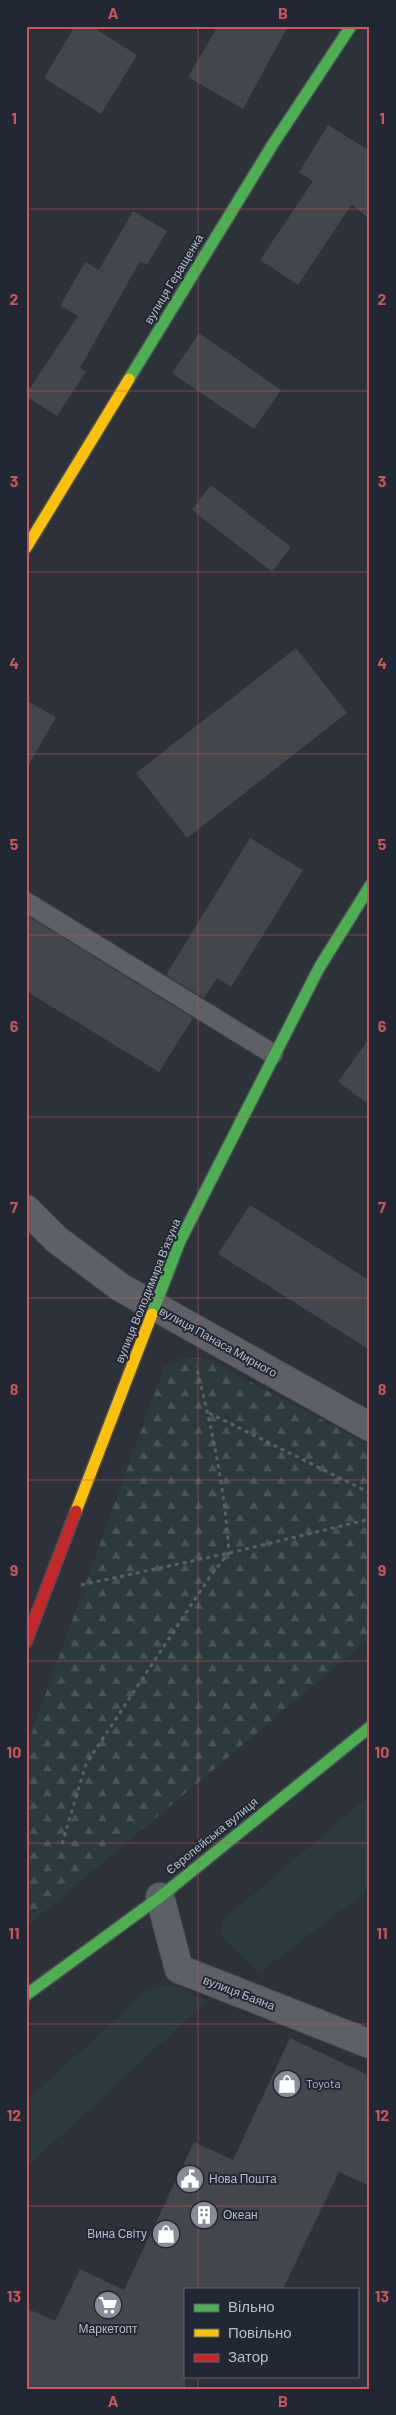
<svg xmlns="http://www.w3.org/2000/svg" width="396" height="2415" viewBox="0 0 396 2415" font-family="Barlow,sans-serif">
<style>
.grass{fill:#2a3a3f}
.forest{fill:url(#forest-firs)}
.building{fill:#43464d}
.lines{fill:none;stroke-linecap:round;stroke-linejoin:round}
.lane-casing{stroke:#494c53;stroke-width:21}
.street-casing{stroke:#494c53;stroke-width:30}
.fast-casing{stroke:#4b4e57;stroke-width:14}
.slow-casing{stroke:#4b4e57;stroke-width:14}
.jam-casing{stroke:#4b4e57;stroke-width:14}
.path{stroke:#5b5f64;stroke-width:3;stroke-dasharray:4 4;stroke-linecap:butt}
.lane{stroke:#5e6068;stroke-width:19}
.street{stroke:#5e6068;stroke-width:28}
.fast{stroke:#4caf50;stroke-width:11}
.slow{stroke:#ffc107;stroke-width:11}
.jam{stroke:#c62828;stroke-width:11}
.grid{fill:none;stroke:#cd5559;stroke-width:1;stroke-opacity:0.55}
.labels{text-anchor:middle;stroke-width:4;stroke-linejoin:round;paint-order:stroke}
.street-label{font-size:12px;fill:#b9bdca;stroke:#212735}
.poi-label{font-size:12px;fill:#b9bdca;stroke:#212735;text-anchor:start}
.neatline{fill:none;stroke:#cd5559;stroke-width:2}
.grid-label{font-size:16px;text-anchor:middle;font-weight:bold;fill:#cd5559}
</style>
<defs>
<pattern id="forest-firs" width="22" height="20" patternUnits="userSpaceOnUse" patternTransform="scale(1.25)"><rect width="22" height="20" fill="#2a3a3f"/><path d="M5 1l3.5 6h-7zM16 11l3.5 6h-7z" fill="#475559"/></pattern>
</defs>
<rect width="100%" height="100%" fill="#2d313a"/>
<!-- grass -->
<path class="grass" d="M370,1795V1889L259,1973L221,1936L222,1921Z
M173,1985L207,2001L26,2168V2102L142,1994L157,1986Z"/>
<!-- forest -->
<path class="forest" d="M184,1357L207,1359L370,1445V1638L26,1927V1748L164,1367Z"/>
<!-- building -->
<path class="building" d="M75,26H91L137,55L101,114L44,78Z
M218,26H288L243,109L188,77Z
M328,125L370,151V220L352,204L298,285L260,260L313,181L299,172Z
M133,211L167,231L147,265L140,261L80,368L86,372L57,416L26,396V394L78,316L60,306L85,262L99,270Z
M199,333L281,390L254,429L172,373Z
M211,485L291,547L272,572L192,510Z
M296,648L347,713L187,838L136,773Z
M26,700L56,717L26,770Z
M250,838L303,870L231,987L217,978L204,998L166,975Z
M26,915L193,1018L159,1072L26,991Z
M370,1037V1105L338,1082Z
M250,1205L370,1281V1350L218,1254Z
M290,2038L370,2076V2186L339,2172L283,2289H185V2389H26V2308L55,2321L80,2269L124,2290L194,2142L233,2160Z"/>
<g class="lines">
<defs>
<path id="lane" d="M26,902L273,1054"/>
<path id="street" d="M26,1209L56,1239L120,1287L370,1427
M160,1897L179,1969L370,2044"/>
<path id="fast" d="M129,379L273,144L351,26
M152,1314L180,1241L319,968L370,886
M26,1995L160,1897L370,1727"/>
<path id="slow" d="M26,548L129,379
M76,1511L152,1314"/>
<path id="jam" d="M26,1642L76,1511"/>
</defs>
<!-- lane casing -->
<use href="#lane" class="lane-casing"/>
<!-- street casing -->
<use href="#street" class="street-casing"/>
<!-- fast casing -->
<use href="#fast" class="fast-casing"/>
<!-- slow casing -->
<use href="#slow" class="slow-casing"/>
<!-- jam casing -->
<use href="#jam" class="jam-casing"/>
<!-- path -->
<path class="path" d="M209,1413L370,1493
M81,1585L229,1553L370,1519
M62,1844L86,1764L211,1575L229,1553C225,1490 212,1428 196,1366"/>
<!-- lane -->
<use href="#lane" class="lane"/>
<!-- street -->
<use href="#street" class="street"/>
<!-- fast -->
<use href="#fast" class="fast"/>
<!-- slow -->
<use href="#slow" class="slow"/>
<!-- jam -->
<use href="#jam" class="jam"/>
</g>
<!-- grid -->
<path class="grid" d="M198,26V2289M26,209H370M26,391H370M26,572H370M26,754H370M26,935H370M26,1117H370M26,1298H370M26,1480H370M26,1661H370M26,1843H370M26,2024H370M26,2206H370M198,2376V2389"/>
<!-- icons -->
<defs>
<symbol id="shop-disc" viewBox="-11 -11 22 22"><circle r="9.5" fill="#888c98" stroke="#212735"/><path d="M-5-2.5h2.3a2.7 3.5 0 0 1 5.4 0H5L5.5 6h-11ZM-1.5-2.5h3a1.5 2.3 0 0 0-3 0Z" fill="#fff"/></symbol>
<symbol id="civic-disc" viewBox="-11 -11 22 22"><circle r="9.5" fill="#888c98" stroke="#212735"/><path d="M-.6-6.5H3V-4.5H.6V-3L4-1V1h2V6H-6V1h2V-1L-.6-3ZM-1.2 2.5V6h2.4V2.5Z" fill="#fff"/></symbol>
<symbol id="building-disc" viewBox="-11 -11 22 22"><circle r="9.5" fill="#888c98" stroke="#212735"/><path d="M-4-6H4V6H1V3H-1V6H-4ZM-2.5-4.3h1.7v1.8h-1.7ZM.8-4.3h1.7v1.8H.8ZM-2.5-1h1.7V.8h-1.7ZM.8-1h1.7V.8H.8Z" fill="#fff"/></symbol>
<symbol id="supermarket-disc" viewBox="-11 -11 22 22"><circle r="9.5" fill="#888c98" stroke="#212735"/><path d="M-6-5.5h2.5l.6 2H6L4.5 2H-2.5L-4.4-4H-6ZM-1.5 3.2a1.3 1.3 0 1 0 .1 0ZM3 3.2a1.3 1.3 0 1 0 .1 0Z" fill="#fff"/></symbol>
</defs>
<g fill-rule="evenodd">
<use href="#shop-disc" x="271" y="2068" width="32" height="32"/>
<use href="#civic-disc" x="174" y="2163" width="32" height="32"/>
<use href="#building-disc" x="188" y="2199" width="32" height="32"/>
<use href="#shop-disc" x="150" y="2218" width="32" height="32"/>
<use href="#supermarket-disc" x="92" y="2289" width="32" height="32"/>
</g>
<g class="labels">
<!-- street labels -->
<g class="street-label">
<text transform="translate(174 279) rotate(-59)" y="4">вулиця Геращенка</text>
<text transform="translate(148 1291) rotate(-68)" y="4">вулиця Володимира В'язуна</text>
<text transform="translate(218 1342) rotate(29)" y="4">вулиця Панаса Мирного</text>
<text transform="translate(212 1836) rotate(-39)" y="4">Європейська вулиця</text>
<text transform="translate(239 1993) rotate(21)" y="4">вулиця Баяна</text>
</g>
<!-- poi labels -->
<g class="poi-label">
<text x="306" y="2088">Toyota</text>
<text x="209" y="2183">Нова Пошта</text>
<text x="223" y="2219">Океан</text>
<text x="147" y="2238" text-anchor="end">Вина Світу</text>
<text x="108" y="2333" text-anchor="middle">Маркетопт</text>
</g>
</g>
<!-- border -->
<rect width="396" height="2415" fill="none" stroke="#212735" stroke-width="55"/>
<!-- legend -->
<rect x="184" y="2288" width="175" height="90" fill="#212735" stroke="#5e6371"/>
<rect x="194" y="2304" width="25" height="8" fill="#4caf50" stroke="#5e6371"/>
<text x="228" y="2312" font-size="15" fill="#b9bdca">Вільно</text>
<rect x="194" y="2329" width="25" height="8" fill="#ffc107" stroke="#5e6371"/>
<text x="228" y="2338" font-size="15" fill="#b9bdca">Повільно</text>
<rect x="194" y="2354" width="25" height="8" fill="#c62828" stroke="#5e6371"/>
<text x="228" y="2362" font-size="15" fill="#b9bdca">Затор</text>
<rect x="28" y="28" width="340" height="2360" class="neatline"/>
<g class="grid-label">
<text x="113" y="19">A</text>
<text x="283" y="19">B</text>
<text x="14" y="124">1</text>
<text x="382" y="124">1</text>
<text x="14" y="305">2</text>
<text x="382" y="305">2</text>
<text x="14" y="487">3</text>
<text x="382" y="487">3</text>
<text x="14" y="669">4</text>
<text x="382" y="669">4</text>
<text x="14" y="850">5</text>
<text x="382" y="850">5</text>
<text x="14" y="1032">6</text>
<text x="382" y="1032">6</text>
<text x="14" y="1213">7</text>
<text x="382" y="1213">7</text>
<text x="14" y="1395">8</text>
<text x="382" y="1395">8</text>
<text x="14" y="1576">9</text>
<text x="382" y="1576">9</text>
<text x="14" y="1758">10</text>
<text x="382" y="1758">10</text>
<text x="14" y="1939">11</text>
<text x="382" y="1939">11</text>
<text x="14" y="2121">12</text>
<text x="382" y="2121">12</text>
<text x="14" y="2302">13</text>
<text x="382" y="2302">13</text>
<text x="113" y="2407">A</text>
<text x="283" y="2407">B</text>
</g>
</svg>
